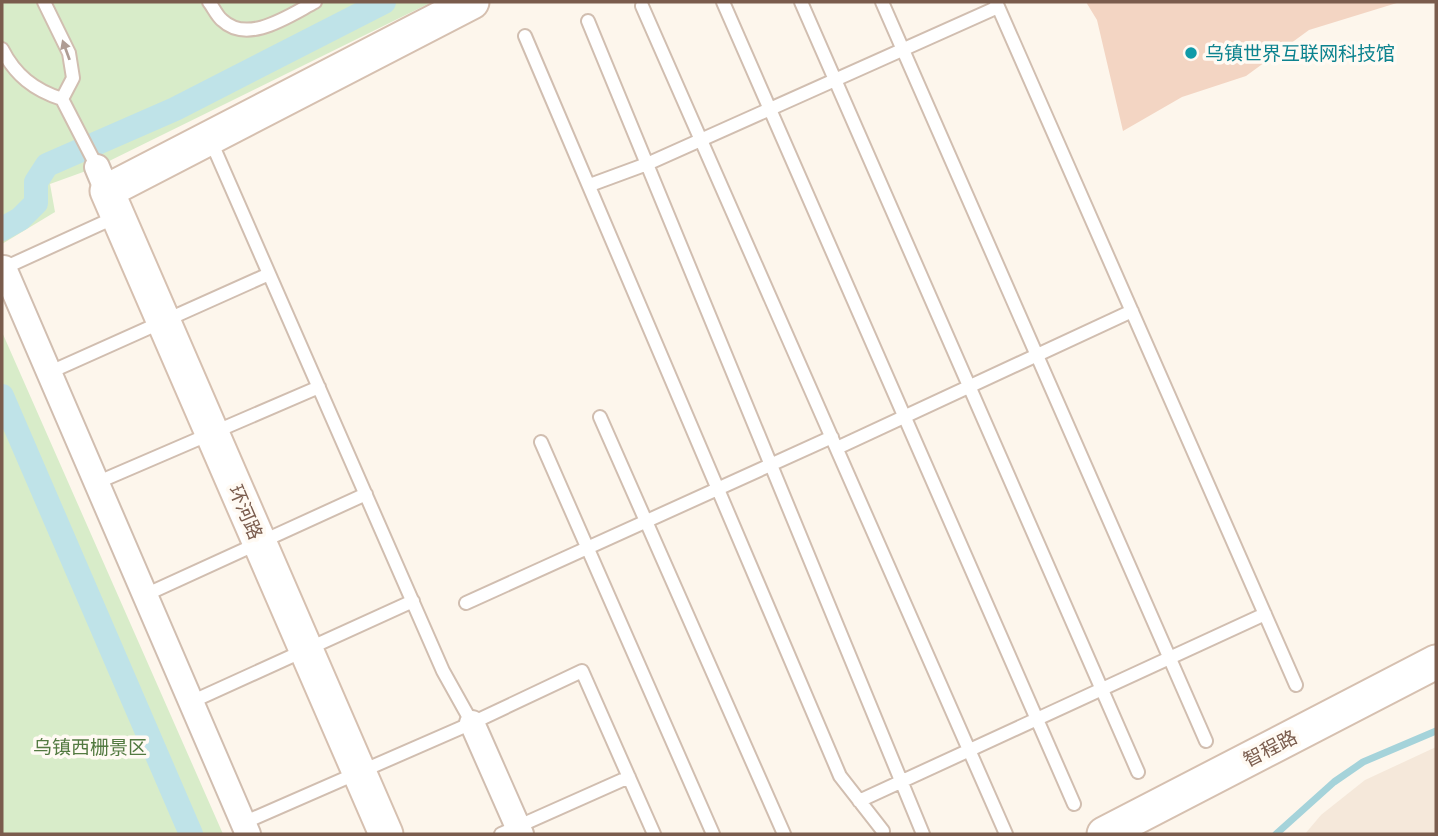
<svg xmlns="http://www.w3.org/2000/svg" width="1438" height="836" viewBox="0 0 1438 836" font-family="Karla,'Noto Sans SC',sans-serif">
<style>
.residential{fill:#f5e8da}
.green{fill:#d8ecc9}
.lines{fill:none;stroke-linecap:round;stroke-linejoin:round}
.stream{stroke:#a5d3da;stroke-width:7}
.canal{stroke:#bfe3e8;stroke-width:24}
.building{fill:#f3d5c3}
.lane-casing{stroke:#d1beb0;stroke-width:16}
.street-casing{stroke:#d1beb0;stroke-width:28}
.secondary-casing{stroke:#d6c0b0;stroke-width:37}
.lane{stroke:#fff;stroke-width:12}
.street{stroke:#fff;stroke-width:24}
.secondary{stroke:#fff;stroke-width:33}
.oneway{fill:#af9d94}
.culture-dot{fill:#0f9aa8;stroke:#fffaf3;stroke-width:2.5}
.labels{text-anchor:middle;stroke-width:7;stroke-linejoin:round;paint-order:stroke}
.culture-label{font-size:19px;fill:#0d838f;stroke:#fffaf3;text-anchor:start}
.street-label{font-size:19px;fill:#7a5c4d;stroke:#fffaf3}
.park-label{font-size:19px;fill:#537a41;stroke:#fffaf3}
</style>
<rect width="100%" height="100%" fill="#fdf6ec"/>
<!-- residential -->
<path class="residential" d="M1436,747V834H1305L1321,815L1365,780Z"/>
<!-- green -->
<path class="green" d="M2,2H432L97,167L50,184L55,212L2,244Z
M2,332L223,834H2Z"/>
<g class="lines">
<!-- stream -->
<path class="stream" d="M1276,834L1334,782L1363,762L1436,731"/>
<!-- canal -->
<path class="canal" d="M2,229L20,219L36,203V182L47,165L175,109L384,2
M2,396L191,834"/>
</g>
<!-- building -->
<path class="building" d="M1086,2H1400L1309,30L1246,76L1182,97L1123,131L1097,20Z"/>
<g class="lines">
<defs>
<path id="lane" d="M44,2L69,53L73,78L62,99
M209,2C213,7 217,16 222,20C248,45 290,15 315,2
M723,2L1074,804
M801,2L1138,772
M882,2L1206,741
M996,2L1296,685
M642,6L1006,834
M588,21L923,834
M525,36L840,776L883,831
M2,49C15,75 34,90 62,99L97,167
M210,139L443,671L472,723
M590,185L647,164L998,7
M4,268L118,216
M48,373L269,274
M600,417L784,834
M541,442L713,834
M837,448L1132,311
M96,483L319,387
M145,595L366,494
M466,603L832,437
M191,702L413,601
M859,801L1265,614
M243,823L472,723L582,671L654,834
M501,834L629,777"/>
<path id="street" d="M97,167L107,191
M4,268L248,834
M472,723L521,834"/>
<path id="secondary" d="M386,834L107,191L472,2
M1104,834L1436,662"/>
</defs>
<!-- lane casing -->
<use href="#lane" class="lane-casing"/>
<!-- street casing -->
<use href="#street" class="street-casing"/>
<!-- secondary casing -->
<use href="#secondary" class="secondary-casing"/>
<!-- lane -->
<use href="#lane" class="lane"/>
<!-- street -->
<use href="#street" class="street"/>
<!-- secondary -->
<use href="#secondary" class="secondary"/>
</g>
<!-- one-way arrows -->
<defs><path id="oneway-solid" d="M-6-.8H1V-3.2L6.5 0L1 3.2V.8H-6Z" transform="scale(1.75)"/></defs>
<use class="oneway" href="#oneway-solid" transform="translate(66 50) rotate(-110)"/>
<!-- markers -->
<circle class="culture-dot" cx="1191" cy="53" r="7"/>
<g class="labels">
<!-- culture labels -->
<g class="culture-label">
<text x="1205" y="60">乌镇世界互联网科技馆</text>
</g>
<!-- street labels -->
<g class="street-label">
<text transform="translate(246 512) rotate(67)" y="7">环河路</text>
<text transform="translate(1270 748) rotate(-27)" y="7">智程路</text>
</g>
<!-- park labels -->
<g class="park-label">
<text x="90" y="754">乌镇西栅景区</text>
</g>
</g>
<!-- border -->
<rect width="1438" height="836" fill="none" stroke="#7a5c4d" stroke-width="7"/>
</svg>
